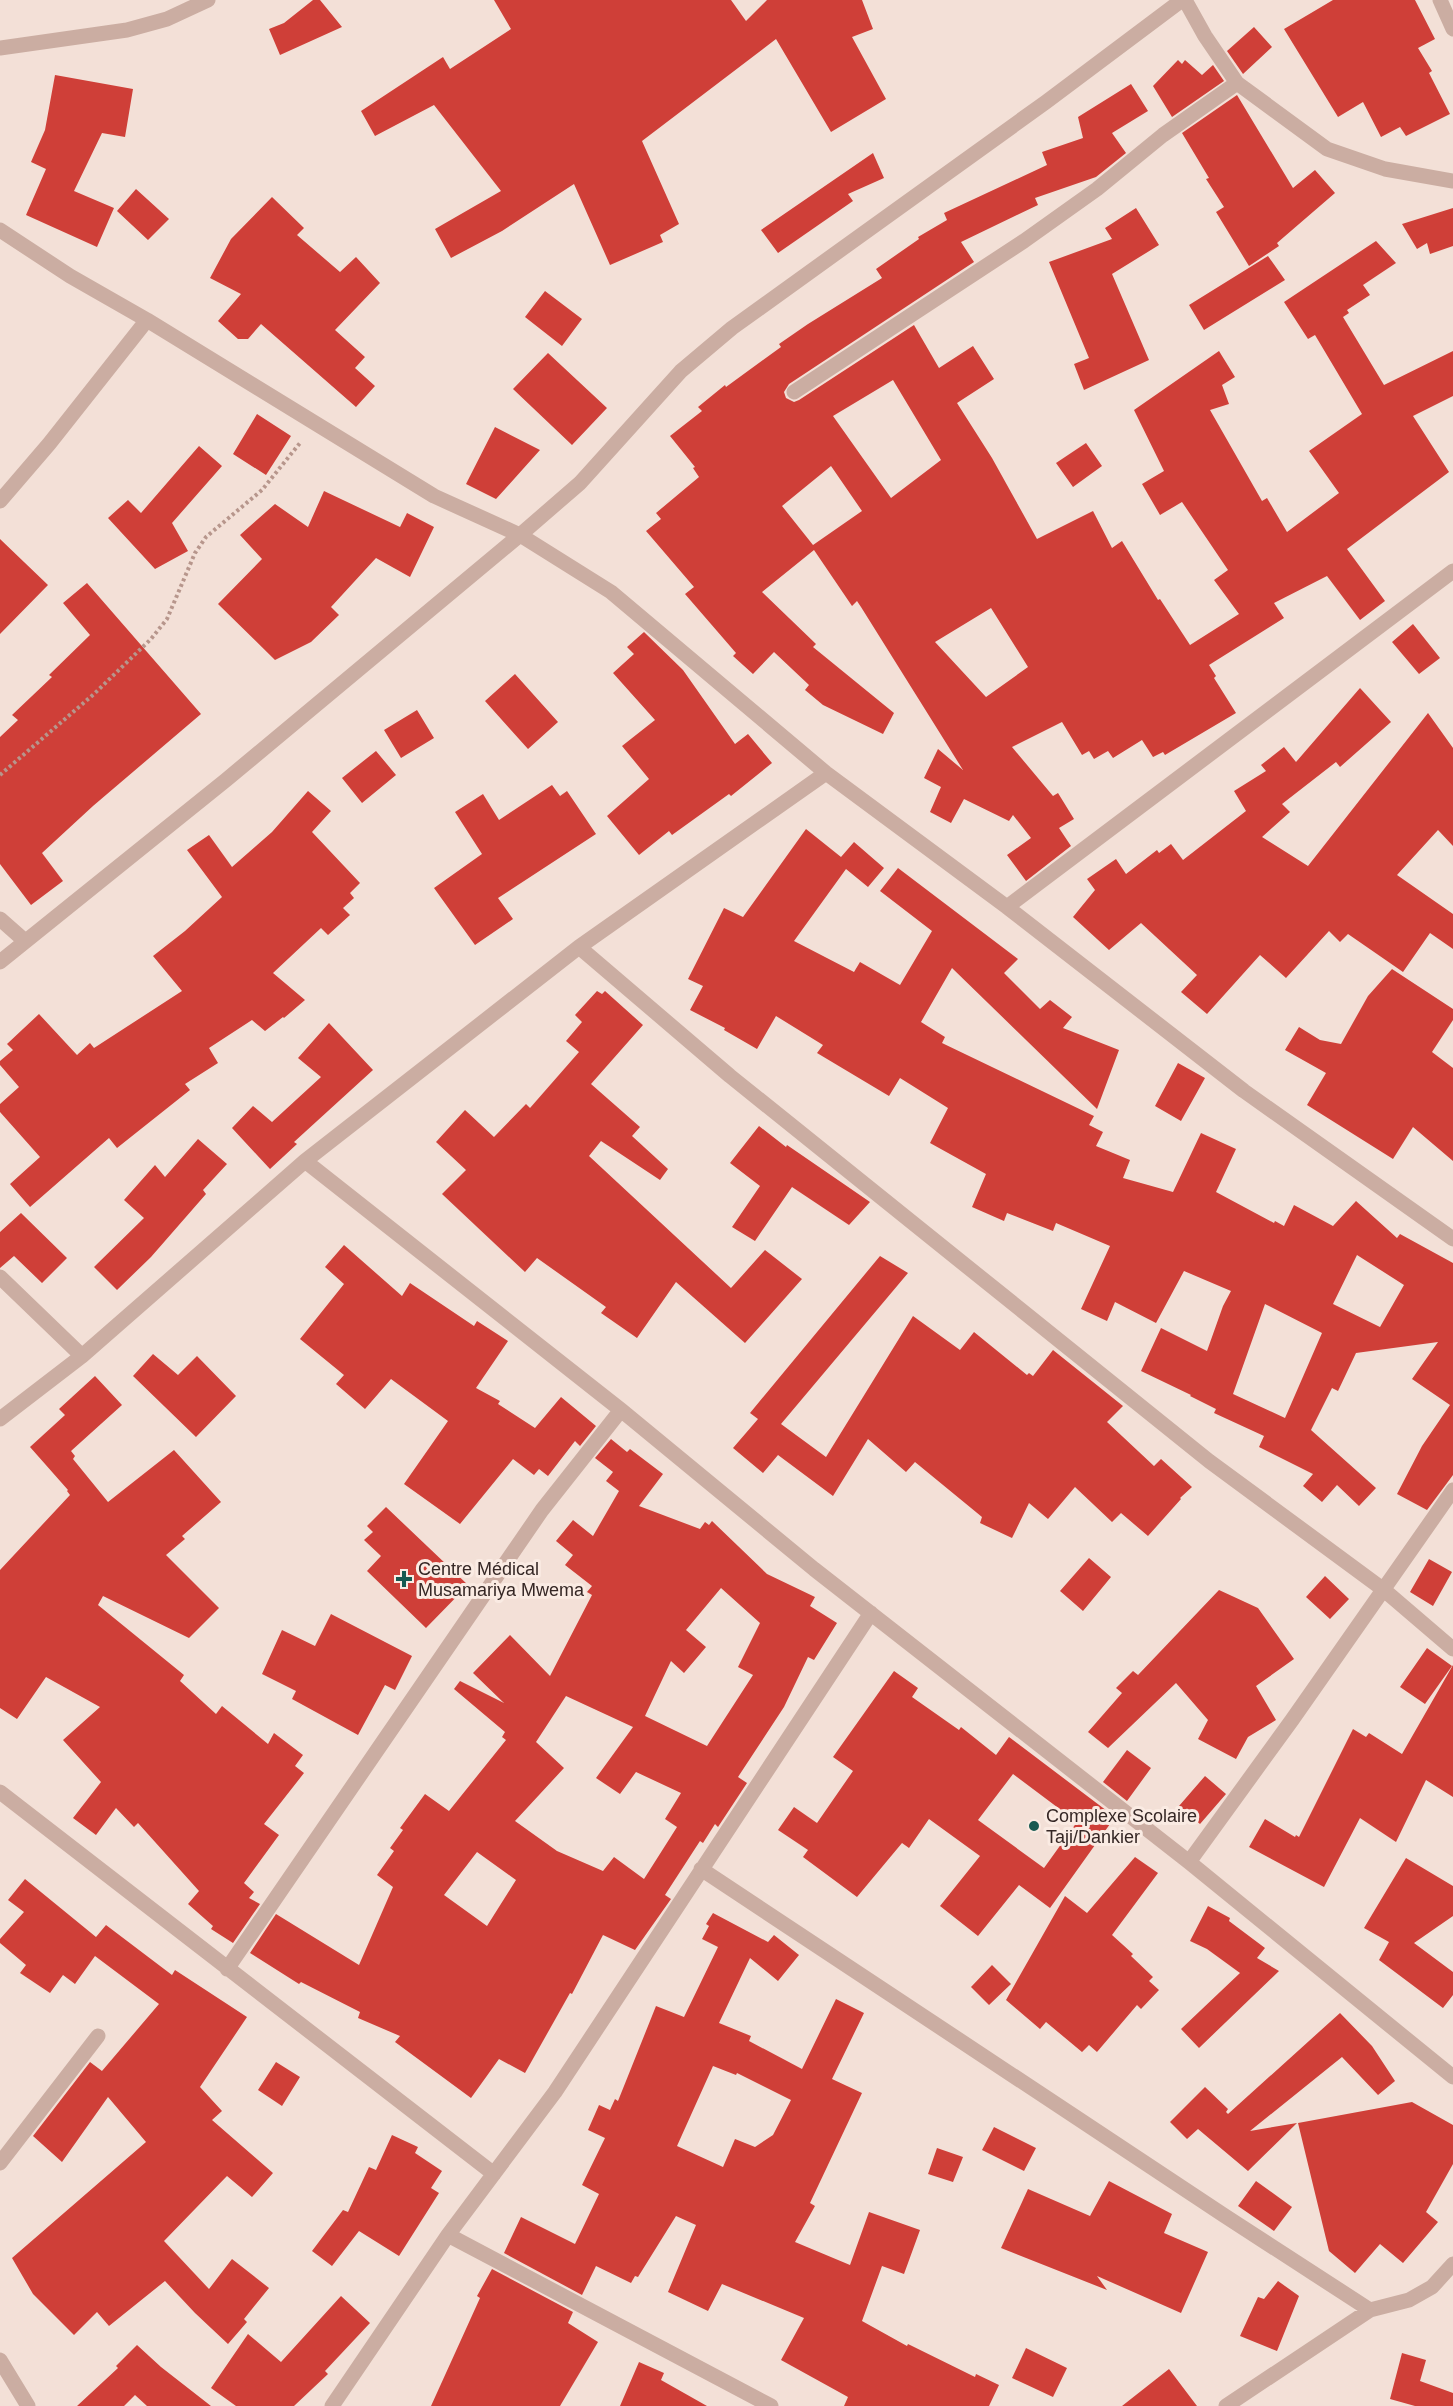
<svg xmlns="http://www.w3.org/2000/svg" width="1453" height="2406" viewBox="0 0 1453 2406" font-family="Helvetica,sans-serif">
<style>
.building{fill:#cf3f38;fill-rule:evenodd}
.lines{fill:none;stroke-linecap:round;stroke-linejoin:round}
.path{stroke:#b7968c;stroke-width:4;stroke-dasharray:3 3;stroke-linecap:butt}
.minor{stroke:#cbada2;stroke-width:15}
.poi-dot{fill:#185a51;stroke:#faebe3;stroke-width:2}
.labels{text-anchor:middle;stroke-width:6;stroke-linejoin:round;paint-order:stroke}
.poi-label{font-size:18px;fill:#352725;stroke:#faebe3;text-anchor:start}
</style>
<rect width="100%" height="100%" fill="#f3e0d7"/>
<!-- building -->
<path class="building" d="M313,0H320L342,27L280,55L269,29L284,23Z
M494,0H731L746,21L767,0H862L873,29L852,37L886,99L831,132L776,39L642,141L679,224L660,235L663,242L610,265L574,184L502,231L451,258L435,229L501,191L434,105L375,136L361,111L443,57L450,69L511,29Z
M1333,0H1415L1435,39L1418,48L1432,71L1429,73L1450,114L1406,136L1400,127L1381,137L1363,102L1338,117L1284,29Z
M1254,27L1272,47L1243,74L1227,51Z
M1178,60L1182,64L1185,60L1202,75L1213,65L1224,81L1172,117L1153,86Z
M55,75L133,89L125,137L102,133L74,191L114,208L97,247L26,215L46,169L31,162L45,130Z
M1131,84L1148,111L1112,133L1126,153L1096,177L1035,198L1038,205L961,242L974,262L789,384L784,392L786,398L794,402L799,400L914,325L939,368L973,346L994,379L957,403L992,458L1037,539L1093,511L1112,548L1122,541L1158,600L1160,599L1190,645L1239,614L1214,580L1228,570L1182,502L1160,515L1142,484L1164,471L1134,410L1219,351L1235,377L1222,385L1229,404L1210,410L1262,501L1267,498L1287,532L1339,493L1309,451L1362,414L1315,335L1308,339L1284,302L1376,241L1396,263L1363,285L1370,295L1347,310L1349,313L1343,317L1384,385L1453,351V396L1413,416L1449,472L1347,549L1385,601L1360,620L1327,576L1274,603L1284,618L1209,665L1216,676L1214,678L1236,713L1165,755L1163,752L1153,757L1142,740L1113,758L1108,751L1094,759L1089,751L1082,755L1062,722L1012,747L1053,796L1058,793L1074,819L1059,828L1071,846L1026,881L1007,855L1031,838L1013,815L1009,821L964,799L951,823L930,812L941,787L924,778L938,749L963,770L861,607L857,601L852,606L814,550L762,592L816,644L813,647L894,713L883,734L823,705L805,690L809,685L774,652L753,674L733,656L736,653L685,594L694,587L646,531L661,519L656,513L699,477L693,468L695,467L670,436L702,411L698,407L725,385L726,387L781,347L779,344L808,324L882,278L876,269L919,239L918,237L947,220L944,213L1047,165L1042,152L1083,138L1078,117ZM893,380L941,460L891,498L833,416ZM831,466L862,511L813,545L782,506ZM991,608L1028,667L986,697L935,642Z
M1237,95L1293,188L1315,170L1335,193L1277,243L1279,246L1249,266L1216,212L1224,207L1206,179L1209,178L1182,133Z
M873,153L884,178L848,194L853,201L778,253L761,230Z
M136,189L169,219L148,240L117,211Z
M272,197L304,228L297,235L340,272L356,257L380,283L335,330L365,357L355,368L375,386L356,407L261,324L248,339H238L218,321L241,294L210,278L231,239Z
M1136,208L1159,245L1112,274L1149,360L1084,390L1074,364L1089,358L1049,262L1112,239L1105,228Z
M1453,208V246L1430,254L1427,243L1417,249L1402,224Z
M1268,256L1285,280L1204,330L1189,305Z
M545,291L582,319L562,346L525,317Z
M548,353L607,408L572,445L513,389Z
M257,414L291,436L266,475L233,454Z
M495,427L540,450L496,499L466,484Z
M1086,443L1102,466L1073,487L1056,463Z
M199,446L222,466L172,523L188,551L155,569L108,518L128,500L141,513Z
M324,491L400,527L407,513L434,527L410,577L376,558L331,607L339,615L311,642L275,660L218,604L262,559L240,535L275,504L308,527Z
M0,539L48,585L0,634Z
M87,583L201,714L93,806L42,853L63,881L31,905L0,864V737L18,720L12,715L52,677L49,675L90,635L63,603Z
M1413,624L1440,658L1419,674L1392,642Z
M644,632L683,670L735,744L748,734L772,763L731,796L729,794L672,835L669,831L639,855L607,816L649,779L622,746L655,720L613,673L634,654L627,647Z
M515,674L558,722L528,749L485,701Z
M1360,688L1391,722L1340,767L1336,762L1282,804L1290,812L1262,837L1308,866L1428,713L1453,748V846L1438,830L1397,875L1453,914V949L1430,933L1403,972L1348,934L1340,942L1329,931L1286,978L1260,955L1207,1014L1181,992L1197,975L1141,923L1109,950L1073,917L1095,890L1087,879L1116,859L1126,874L1157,850L1159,853L1171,844L1183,860L1246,811L1234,791L1266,771L1261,765L1284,747L1296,762Z
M417,710L434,738L401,758L384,730Z
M376,751L396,775L362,803L342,778Z
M552,785L560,796L567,791L596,834L498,898L513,919L475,945L434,888L482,854L455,812L483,794L499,820Z
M308,791L331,811L312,832L360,883L350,893L354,898L343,908L350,915L328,935L321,928L273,973L305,1000L284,1018L283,1017L265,1031L252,1020L209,1048L218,1063L185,1084L190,1090L117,1148L109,1138L30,1207L10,1184L40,1157L0,1112V1104L19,1087L0,1065V1061L13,1050L7,1044L39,1014L77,1055L90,1043L94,1048L182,991L153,956L185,931L222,897L187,850L209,835L232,867L272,832Z
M806,829L841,857L854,842L884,868L868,887L846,869L794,941L854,972L860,962L900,985L932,931L880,891L898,868L1018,959L1004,973L1040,1009L1050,1000L1072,1017L1063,1028L1119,1050L1097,1109L952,968L921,1022L945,1037L942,1043L1094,1116L1089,1125L1103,1132L1096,1146L1130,1160L1123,1178L1173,1192L1201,1133L1236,1149L1216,1192L1274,1223L1275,1221L1284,1226L1294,1205L1333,1226L1356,1201L1397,1238L1400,1234L1453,1263V1475L1427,1510L1397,1494L1422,1446L1450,1405L1412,1379L1438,1342L1356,1353L1338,1391L1332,1388L1311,1430L1376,1488L1359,1506L1337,1485L1322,1502L1303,1486L1313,1474L1259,1447L1264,1436L1214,1413L1216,1409L1190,1396L1191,1395L1141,1371L1161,1328L1207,1351L1223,1306L1231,1291L1184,1271L1156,1323L1115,1302L1107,1321L1081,1309L1110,1246L1056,1223L1053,1231L1007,1213L1004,1221L972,1207L986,1174L930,1143L948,1108L900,1078L889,1096L817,1053L823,1045L776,1016L757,1049L724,1030L725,1028L690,1010L703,986L688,979L724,908L743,917ZM1357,1255L1404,1285L1380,1327L1333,1304ZM1265,1304L1322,1333L1285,1418L1233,1394Z
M1392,969L1453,1009V1020L1432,1052L1453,1068V1161L1413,1127L1393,1159L1307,1105L1326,1073L1285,1050L1299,1027L1320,1040L1341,1044L1368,996Z
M597,991L602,994L605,991L643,1025L591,1084L640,1127L632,1136L668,1169L660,1180L601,1141L589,1156L731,1288L765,1250L802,1279L745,1343L676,1282L637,1338L601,1313L606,1307L537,1258L525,1272L442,1194L466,1170L436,1142L465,1110L494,1137L526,1104L530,1108L579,1052L566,1041L582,1022L575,1015Z
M329,1023L373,1070L294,1142L297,1144L270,1169L232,1128L253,1106L272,1122L321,1077L298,1058Z
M1178,1063L1205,1078L1181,1121L1155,1106Z
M759,1126L786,1147L787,1145L870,1202L849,1225L792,1187L755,1241L732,1227L760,1186L730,1163Z
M198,1139L227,1164L203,1190L206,1194L151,1257L117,1290L94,1267L144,1218L124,1200L155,1165L165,1177Z
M21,1213L67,1258L42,1283L14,1256L0,1268V1232Z
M344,1245L402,1296L410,1283L474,1326L477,1321L508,1341L476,1388L500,1401L498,1404L535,1428L561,1397L596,1426L580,1446L575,1441L548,1476L539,1469L534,1475L513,1459L460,1524L404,1484L448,1421L391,1379L365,1409L336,1384L344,1375L300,1339L344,1284L325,1267Z
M880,1256L908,1273L781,1424L826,1457L913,1316L960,1350L974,1332L1027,1375L1029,1373L1033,1376L1053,1350L1123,1406L1107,1422L1154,1466L1161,1459L1192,1487L1180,1498L1181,1499L1148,1536L1121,1513L1112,1522L1075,1487L1048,1519L1029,1503L1012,1538L980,1523L982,1517L915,1462L906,1472L868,1439L833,1496L778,1455L763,1473L733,1448L758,1419L750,1413Z
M153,1354L178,1375L197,1356L236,1396L196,1437L133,1376Z
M95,1376L122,1405L71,1451L75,1456L73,1459L108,1502L174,1450L221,1502L182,1536L185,1539L166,1555L219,1608L189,1638L103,1596L98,1605L184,1675L180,1681L216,1714L222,1706L268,1744L274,1733L303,1755L295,1766L304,1773L264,1824L279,1835L244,1883L254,1892L249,1898L260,1904L233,1943L211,1929L213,1926L188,1904L199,1891L138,1823L134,1827L116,1808L96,1835L73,1818L101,1782L63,1740L100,1707L46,1677L17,1719L0,1708V1570L70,1495L67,1491L68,1490L30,1447L65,1415L59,1409Z
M611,1439L627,1452L630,1449L663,1474L639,1506L700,1529L705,1522L709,1525L712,1521L767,1574L815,1597L810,1606L837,1623L814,1660L808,1657L784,1707L738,1777L747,1783L718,1827L715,1824L703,1843L700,1841L665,1895L671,1899L635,1950L603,1935L572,1994L570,1993L525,2073L499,2059L471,2098L395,2042L400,2036L358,2018L360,2012L301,1982L299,1984L250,1953L276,1914L359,1965L393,1887L377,1875L394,1851L390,1848L403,1830L400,1828L425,1794L449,1811L506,1740L502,1737L505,1732L454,1689L460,1681L504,1703L473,1673L510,1635L550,1676L592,1595L587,1592L592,1586L565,1565L573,1555L556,1541L573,1520L593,1536L619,1491L606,1481L613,1472L595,1458ZM721,1588L760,1623L738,1667L753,1675L707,1746L645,1716L671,1661L684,1673L706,1647L686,1630ZM566,1696L633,1727L596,1778L620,1794L636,1772L681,1793L665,1819L677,1827L644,1879L614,1857L603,1871L557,1851L515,1821L564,1768L536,1742ZM477,1852L516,1880L487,1926L444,1895Z
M386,1507L468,1585L426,1628L367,1571L381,1556L364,1540L373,1532L367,1526Z
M1089,1558L1111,1577L1083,1611L1060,1591Z
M1429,1559L1452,1572L1433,1606L1410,1592Z
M1325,1576L1349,1599L1330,1619L1306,1597Z
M1219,1590L1258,1608L1294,1659L1256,1686L1276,1720L1248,1737L1236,1759L1198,1739L1208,1720L1176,1683L1108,1748L1088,1732L1122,1693L1116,1688L1133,1671L1138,1675Z
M331,1614L412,1656L395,1690L385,1685L358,1735L292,1699L296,1691L262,1674L282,1630L315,1646Z
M1427,1648L1452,1666L1425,1704L1400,1687Z
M1453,1665V1797L1426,1780L1396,1842L1360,1818L1324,1887L1249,1847L1265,1819L1295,1837L1296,1835L1299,1837L1353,1729L1366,1737L1369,1733L1402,1754Z
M894,1671L918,1688L912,1697L959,1730L961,1727L996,1755L1009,1737L1115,1817L1050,1908L1019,1885L978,1936L940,1906L980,1856L929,1819L909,1848L902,1843L857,1897L803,1857L808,1850L778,1830L794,1807L817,1823L853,1771L833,1757ZM1013,1774L1077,1822L1044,1868L978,1820Z
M1127,1750L1151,1768L1127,1801L1103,1782Z
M1205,1776L1226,1794L1200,1824L1179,1806Z
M1135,1857L1158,1873L1112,1935L1133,1954L1131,1956L1153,1977L1149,1981L1159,1990L1141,2009L1137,2005L1097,2052L1089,2045L1082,2052L1046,2022L1040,2029L1006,2000L1065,1896L1087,1913Z
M1406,1858L1453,1886V1916L1414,1943L1453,1972V1995L1443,2008L1379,1960L1389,1942L1364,1928Z
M25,1879L96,1937L106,1925L172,1975L175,1970L247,2017L200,2087L222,2111L212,2120L273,2173L252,2197L227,2176L164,2241L209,2289L232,2259L269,2288L244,2319L247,2322L228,2344L195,2313L165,2281L109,2326L97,2312L74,2335L33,2294L12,2258L146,2142L108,2097L62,2162L33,2136L90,2062L102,2071L159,2004L95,1956L75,1984L63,1975L50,1993L20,1973L26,1965L0,1943V1939L24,1912L8,1900Z
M1208,1906L1230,1918L1229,1921L1265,1948L1257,1958L1279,1971L1199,2048L1181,2029L1240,1973L1207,1949L1190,1941Z
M713,1913L768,1942L774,1935L799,1955L778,1981L750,1958L719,2023L751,2036L749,2041L802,2069L836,1999L864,2013L832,2079L862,2093L810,2203L815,2206L795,2242L850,2265L869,2212L920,2230L904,2274L882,2266L862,2321L907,2346L908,2344L975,2377L976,2374L999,2385L989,2406H844L848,2397L781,2360L804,2318L722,2284L708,2311L668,2292L696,2225L676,2216L638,2277L635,2276L631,2283L596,2266L582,2295L504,2253L521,2217L575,2244L599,2194L582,2185L605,2138L588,2130L599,2105L610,2110L615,2099L618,2101L656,2006L684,2017L718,1947L702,1939L709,1926L706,1924ZM713,2066L736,2075L737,2073L791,2100L773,2135L755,2147L735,2139L723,2167L677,2146Z
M992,1965L1011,1984L989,2005L971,1987Z
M1340,2013L1372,2046L1395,2081L1378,2095L1342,2057L1250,2131L1297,2123L1248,2171L1198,2129L1187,2139L1170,2122L1205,2087L1228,2109L1226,2112L1228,2114Z
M276,2062L300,2077L282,2106L258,2090Z
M1412,2102L1453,2125V2164L1426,2212L1438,2222L1403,2263L1380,2244L1355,2273L1329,2251L1298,2123Z
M994,2127L1036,2148L1024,2171L982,2150Z
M392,2135L418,2147L415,2153L442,2171L431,2188L439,2193L399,2256L359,2231L332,2266L312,2251L343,2210L348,2212L369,2167L376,2170Z
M937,2148L963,2157L953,2182L928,2174Z
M1109,2181L1172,2214L1164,2233L1208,2252L1181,2313L1097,2276L1107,2290L1001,2248L1028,2189L1090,2216Z
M1256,2181L1292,2207L1274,2231L1238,2206Z
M492,2269L573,2312L568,2323L598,2342L560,2406H431L480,2298L477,2296Z
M1278,2281L1299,2296L1277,2351L1240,2336L1258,2297L1264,2299Z
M341,2296L370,2323L325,2371L328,2374L294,2406H236L211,2388L248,2334L281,2362Z
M137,2345L161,2367L211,2406H147L135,2395L124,2406H77L118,2368L116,2366Z
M1026,2348L1067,2368L1053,2397L1012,2378Z
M1402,2353L1426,2360L1420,2381L1453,2393V2406H1415L1390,2399Z
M639,2362L664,2373L661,2380L707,2406H620Z
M1169,2369L1197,2406H1122Z"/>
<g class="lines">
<!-- path -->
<path class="path" d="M0,775L94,694L151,639L167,619L195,553L206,537L262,490L300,443"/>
<!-- minor -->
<path class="minor" d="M1185,0L1205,36L1237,83L1327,149L1385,169L1453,181
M1440,0L1453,29
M0,48L127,30L167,19L208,0
M0,230L70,276L147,320L434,496L520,535L611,592L826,773L1007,907L1244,1091L1453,1239
M794,392L1024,241L1097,189L1163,135L1237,83
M0,501L49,444L147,320
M1007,907L1453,571
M0,919L25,941
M579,947L730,1076L1209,1461L1384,1590L1453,1649
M0,962L226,780L520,535L580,483L681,371L732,328L1046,102L1182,0
M305,1161L621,1410L814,1569L1189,1862L1453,2077
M0,1277L82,1356
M0,1419L82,1356L305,1161L579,947L826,773
M0,1792C165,1919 328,2047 494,2174
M1189,1862L1292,1720L1453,1490
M701,1869L1225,2216L1370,2310
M227,1969L542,1510L621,1410
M0,2163L98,2036
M448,2235L771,2406
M0,2360L28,2406
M332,2406L448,2235L555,2092L871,1613
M1226,2406L1370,2310L1409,2300L1432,2287L1453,2264"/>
</g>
<!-- markers -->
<g class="poi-dot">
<path d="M401 1570h6v6h6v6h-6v6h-6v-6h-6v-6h6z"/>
<circle cx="1034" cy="1826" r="6"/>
</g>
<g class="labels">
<!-- poi labels -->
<g class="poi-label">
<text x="418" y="1575">Centre Médical<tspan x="418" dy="21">Musamariya Mwema</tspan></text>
<text x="1046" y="1822">Complexe Scolaire<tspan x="1046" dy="21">Taji/Dankier</tspan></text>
</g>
</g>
</svg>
